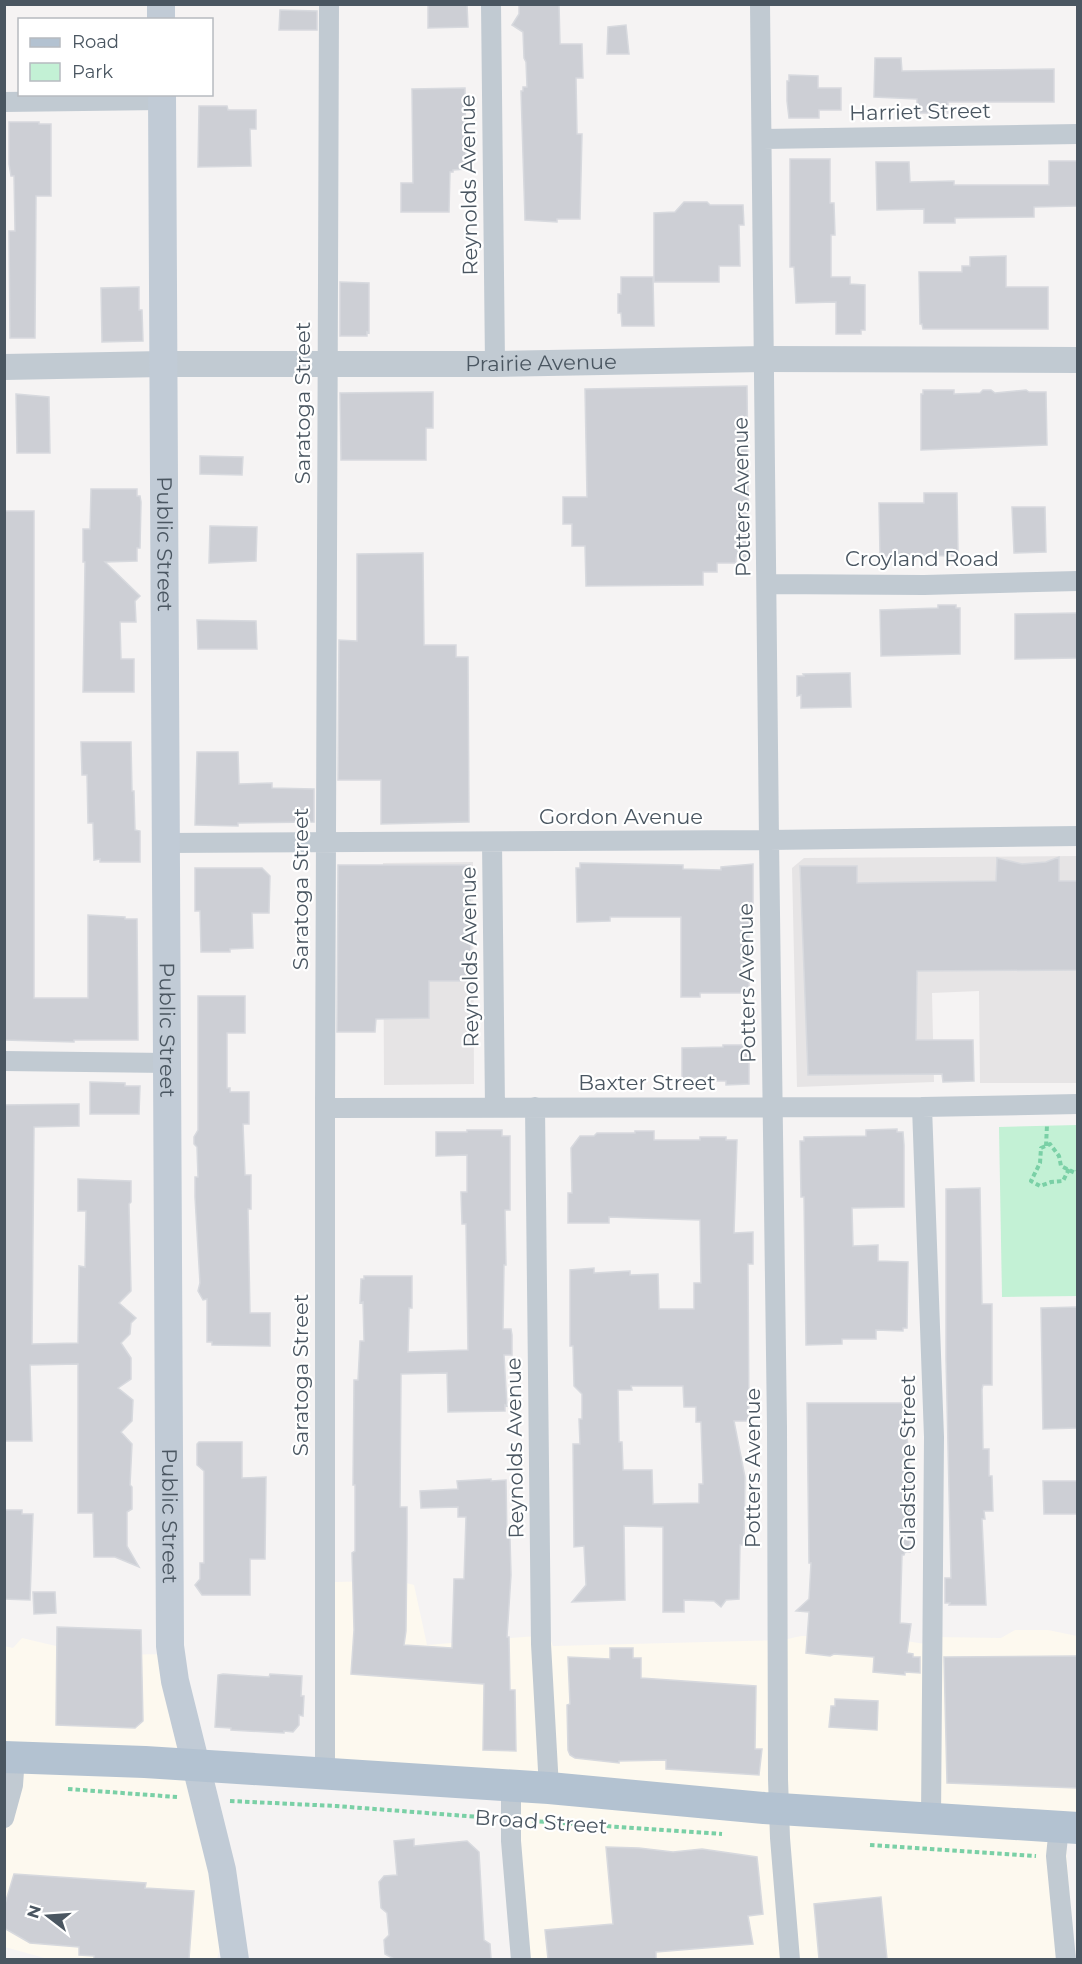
<svg xmlns="http://www.w3.org/2000/svg" width="1082" height="1964" viewBox="0 0 1082 1964" font-family="Montserrat,sans-serif">
<style>
.commercial{fill:#fdf9ef}
.education{fill:#e6e4e5}
.green{fill:#c3f1d5}
.building{fill:#cdcfd5;stroke:#d7d9de;stroke-width:1.5;fill-rule:evenodd}
.lines{fill:none;stroke-linecap:round;stroke-linejoin:round}
.path{stroke:#7ad0a6;stroke-width:4;stroke-dasharray:4.5 3;stroke-linecap:butt}
.minor{stroke:#c1cad2;stroke-width:20}
.tertiary{stroke:#c1cad2;stroke-width:26}
.secondary{stroke:#c1cbd6;stroke-width:28}
.primary{stroke:#b3c2d1;stroke-width:32}
.labels{text-anchor:middle;stroke-width:4.5;stroke-linejoin:round;paint-order:stroke}
.street-label{font-size:21px;fill:#4a5661;stroke:#fff}
</style>
<rect width="100%" height="100%" fill="#f5f3f3"/>
<!-- commercial -->
<path class="commercial" d="M387,1578L414,1585L427,1645L549,1635L553,1646L783,1640L801,1636L869,1635L925,1644L934,1637L1001,1638L1015,1630H1048L1077,1636V1838L1066,1843L1074,1959H522L507,1802L501,1797L332,1775L331,1585L335,1582L380,1581Z
M22,1638L94,1655L178,1654L226,1926L217,1959H48L5,1947L4,1646L13,1648Z"/>
<!-- education -->
<path class="education" d="M1077,856V1083H980L979,991L932,993L934,1082L797,1087L792,868L804,858Z
M473,862L474,1084L384,1085L383,863Z"/>
<!-- green -->
<path class="green" d="M1077,1125V1296L1002,1297L999,1127Z"/>
<!-- building -->
<path class="building" d="M428,4H467L468,27L428,28Z
M519,4H559L560,44H582L583,78H576L577,134H582L580,219H557V222L525,220L521,91H523V87H527L526,62L524,58L523,32L512,25L519,14Z
M280,10L317,11V30H279Z
M626,25L629,54H607L608,27Z
M875,58H901L902,71L1054,69V102H948V113H917V99L874,97Z
M789,75L818,76V88H841V110H819V118H789L787,101V81H789Z
M465,88L466,169L453,170V172H450L449,212H401V183H413L412,89Z
M199,106H227L228,110H256V129H250L251,166L198,167Z
M9,122H39V124H51V196H36L35,338H10L9,231H15L14,176H11L9,164Z
M790,159H830V203H834L835,235H831V277H850V284L865,285V330H861V334H836V302L796,303L794,267H790Z
M1049,161H1077V206L1034,207V217L955,218V223H924V209L877,210L876,162H909L910,182L954,181V185H1049Z
M684,202H707L710,205H743L744,225H739L740,266H719V282H654V213L675,212Z
M1006,256V287H1048V329H923L922,324H920L919,272H962V266H970V257Z
M621,277H653L654,326H622L621,313H618V294H621Z
M340,282L369,283V333L367,332V336H340Z
M139,287V310H142L143,341L102,342L101,288Z
M747,386L749,558H736V563H717V572H703V585L586,586L585,546H572V524H563V497H587L585,389Z
M923,390H954V394L980,393L983,390H991L995,393L1026,390L1029,392H1046L1047,445L921,450V394H923Z
M433,392V428H426V460H341L340,393Z
M16,394L49,397L50,453H17Z
M200,456L243,457L242,475L200,474Z
M91,489H137V496H140L141,502L140,548H137V561L105,562L140,596L135,601L136,622H120L121,659H134V692H83L85,562H83V529H90Z
M924,493H957L958,552H956V556L900,555V557H882L880,555L879,503H924Z
M1012,507H1045L1046,552L1014,553Z
M4,511H34V998H88V915L125,917V919H137L138,1040H74V1042L4,1040Z
M210,526L257,527L256,561L209,563Z
M423,553L424,645H456V657H468L469,822L381,824V780H338L339,640L357,641V554Z
M938,605H956V608H960V654L881,656L880,610L938,608Z
M1077,613V658L1015,659V614Z
M197,620L256,621L257,649H198Z
M850,673L851,707L801,708V695L797,696V676H804L803,674Z
M81,742H131L132,791H134L135,830L140,831V862H100V859L94,860L93,823H88L87,775H82Z
M197,752H238L239,784L272,783V788L314,789V822L238,823V826L195,825Z
M1059,857V881H1077V970L917,971L916,1040H973L974,1081L943,1082L942,1074L808,1075L800,866H857V883L996,881L997,858L1022,864L1046,862Z
M580,863L683,865V869L721,870V867L753,864V914H749V993H700V997H681V917H610V921L577,922L576,868H580Z
M338,865H470L471,981H429V1018L376,1019L375,1032H337Z
M195,868H262L270,876L269,913H252L253,948L230,949V952H201L200,911H195Z
M198,996H245V1033H227V1088H230V1092H249V1124H243L245,1175H251V1209H248L250,1313H270V1346L212,1345V1342H207V1299L203,1300L198,1291L200,1283L195,1197V1177H198L197,1147L194,1144V1137L198,1130Z
M723,1045H749V1084L726,1085V1081H700V1078H682V1048L723,1047Z
M90,1082L125,1083V1086H140L139,1114H90Z
M79,1104V1126L34,1127L32,1344L78,1343L79,1266L85,1267L86,1211H78V1179L131,1181V1202L129,1204L131,1291L119,1303L136,1318L131,1323L130,1334L121,1343L131,1358V1379L118,1388L133,1400L132,1421L121,1432L132,1444L130,1485L132,1487V1509L127,1512V1546L139,1567L115,1557H94L93,1513H78V1364L30,1365L32,1441H4V1105Z
M897,1129V1132H903L904,1145V1207L852,1208L853,1246L878,1245V1261L908,1262L907,1328H903V1331L876,1330V1339H842V1344L806,1345L804,1197H801L800,1141H804V1137L866,1136V1130Z
M467,1130H502V1136H510V1210H505L506,1265H504L503,1329H511L512,1335V1355H504L507,1406L505,1405V1411L448,1412L447,1373L401,1374L400,1507H407V1538L406,1631L404,1645L452,1648L454,1579H464L466,1517H458V1507L421,1508L420,1491L458,1489L457,1481L491,1479V1481L506,1480L507,1538H510L511,1575L507,1637H509L510,1690H515L516,1751L483,1750L484,1684L351,1674L354,1630L352,1553L355,1551V1485H353L354,1380H358L360,1341H364L363,1302L360,1303L361,1279H364V1276H412V1308H409L408,1352L468,1350L466,1224H462L461,1192H467V1155L436,1156V1132H467Z
M635,1131H654V1140H700V1137H726V1140H737L734,1233L753,1232V1264H748L749,1421H734L745,1477L744,1545H740L739,1599L726,1600L721,1607L714,1601L684,1600V1612H663V1527L624,1526L625,1600L572,1602L586,1585L584,1546L574,1547L573,1444H580L579,1419H582V1394L574,1386L573,1346H570V1270L594,1268V1273L630,1271V1275L658,1274L659,1309H694V1283H701L700,1220L609,1217V1223H568V1193H572L571,1148L580,1136H594L597,1133H635ZM631,1386H683L684,1407H696V1422H701L703,1484H699V1503L653,1504L652,1470H623L622,1442H619L618,1390H632Z
M980,1188L982,1304H992V1385H983L982,1389L983,1449H989V1476H992L993,1511H984L985,1519H982L986,1605H949L950,1603H945V1578H951L946,1358V1189Z
M1077,1307V1428L1043,1429L1041,1308Z
M807,1403H904L910,1470V1552H905L904,1555H902L900,1623L911,1624L907,1653L913,1654V1657H920V1673L905,1672V1675L873,1672L874,1657L834,1654L830,1656L806,1653L809,1612L796,1611L809,1599L811,1563H809Z
M199,1442H242V1478L266,1477L265,1559H250V1595H202L195,1585L200,1579V1563H204V1471L197,1465V1444Z
M1043,1481H1077V1514H1044Z
M4,1510H22V1514H33L30,1600L4,1599Z
M33,1592H55L56,1613L34,1614Z
M57,1627L141,1630L143,1721L135,1728L56,1725Z
M610,1648H633V1658H641V1678L756,1686L755,1749H762L759,1775L666,1769V1760L619,1761V1763L575,1758L570,1755L568,1750L567,1705L570,1704L568,1657L610,1659Z
M1077,1656V1788L947,1783L944,1657Z
M223,1674L269,1677L270,1674L302,1676L301,1696H304L303,1716L299,1715V1725L293,1732L284,1731V1733L231,1730V1728L215,1727L218,1675Z
M835,1699L878,1701L877,1730L829,1727L831,1706H835Z
M414,1839V1846L467,1841L479,1852L484,1940L490,1944L491,1959H394L385,1954L384,1940L389,1935L387,1913L381,1908L379,1882L384,1876L397,1875L394,1841Z
M606,1847L639,1848L673,1852L702,1849L757,1857L763,1914L748,1916L753,1944L656,1952V1959H548L545,1930L613,1924Z
M14,1874L146,1883L145,1888L194,1891L189,1959H94V1956L79,1955V1947L30,1943L4,1928V1907Z
M881,1897L887,1959H819L814,1904Z"/>
<g class="lines">
<!-- path -->
<path class="path" d="M1046,1146L1047,1125
M1069,1169L1063,1181L1051,1182L1040,1186L1031,1181L1040,1163L1041,1148L1050,1144L1059,1156L1061,1166L1075,1173L1078,1171
M68,1789L177,1797
M230,1801L336,1806L492,1818
M532,1821L722,1834
M870,1845L1036,1856"/>
<!-- minor -->
<path class="minor" d="M491,4L495,364
M760,4L769,840L777,1427L778,1779L780,1838L790,1960
M4,102L162,100
M763,139L1078,134
M767,584L924,585L1078,581
M492,842L495,1107
M165,843L769,840L1078,836
M4,1061L167,1063
M535,1107L541,1644L549,1788
M922,1107L934,1437L931,1819
M325,1108L922,1107L1078,1104
M325,1774V1108L329,4
M511,1786V1841L521,1960
M4,1818L13,1785L15,1757
M1059,1827L1056,1856L1066,1960"/>
<!-- tertiary -->
<path class="tertiary" id="s1" d="M4,367L163,364H495L764,359L1078,360"/>
<!-- secondary -->
<g class="secondary">
<path d="M161,4V20"/>
<path id="s2" d="M162,94L170,1646L175,1681L222,1870L235,1960"/>
</g>
<!-- primary -->
<path class="primary" d="M4,1757L145,1762L549,1788L764,1808L1078,1828"/>
</g>
<g class="labels">
<!-- street labels -->
<g class="street-label">
<text transform="translate(920 112) rotate(-1)" y="7">Harriet Street</text>
<text transform="translate(469 185) rotate(-91)" y="7">Reynolds Avenue</text>
<text dy="7" stroke="none"><textPath href="#s1" startOffset="537">Prairie Avenue</textPath></text>
<text transform="translate(303 403) rotate(-90)" y="7">Saratoga Street</text>
<text transform="translate(742 497) rotate(-91)" y="7">Potters Avenue</text>
<text dy="7" stroke="none"><textPath href="#s2" startOffset="450">Public Street</textPath></text>
<text x="922" y="566">Croyland Road</text>
<text x="621" y="824">Gordon Avenue</text>
<text transform="translate(301 889) rotate(-90)" y="7">Saratoga Street</text>
<text transform="translate(470 957) rotate(-91)" y="7">Reynolds Avenue</text>
<text transform="translate(747 983) rotate(-91)" y="7">Potters Avenue</text>
<text dy="7" stroke="none"><textPath href="#s2" startOffset="936">Public Street</textPath></text>
<text x="647" y="1090">Baxter Street</text>
<text transform="translate(301 1375) rotate(-90)" y="7">Saratoga Street</text>
<text transform="translate(515 1448) rotate(-91)" y="7">Reynolds Avenue</text>
<text transform="translate(908 1463) rotate(-90)" y="7">Gladstone Street</text>
<text transform="translate(753 1468) rotate(-90)" y="7">Potters Avenue</text>
<text dy="7" stroke="none"><textPath href="#s2" startOffset="1422">Public Street</textPath></text>
<text transform="translate(541 1822) rotate(4)" y="7">Broad Street</text>
</g>
</g>
<!-- border -->
<rect width="1082" height="1964" fill="none" stroke="#4a5661" stroke-width="12"/>
<!-- legend -->
<rect x="18" y="18" width="195" height="78" fill="#ffffff" stroke="#b7bbc0" stroke-width="1.5"/>
<rect x="30" y="38" width="30" height="9" fill="#b3c2d1" stroke="#b7bbc0" stroke-width="1.5"/>
<text x="72" y="48" font-size="18" fill="#4a5661">Road</text>
<rect x="30" y="63" width="30" height="18" fill="#c3f1d5" stroke="#b7bbc0" stroke-width="1.5"/>
<text x="72" y="78" font-size="18" fill="#4a5661">Park</text>
<!-- north arrow -->
<g transform="translate(48 1916) rotate(287)" stroke="#ffffff" stroke-width="4.5" paint-order="stroke">
<path d="M0-4.5L10 22L0 15L-10 22Z" fill="#4a5661"/>
<text y="-9" font-size="16" font-weight="bold" text-anchor="middle" fill="#4a5661">N</text>
</g>
</svg>
